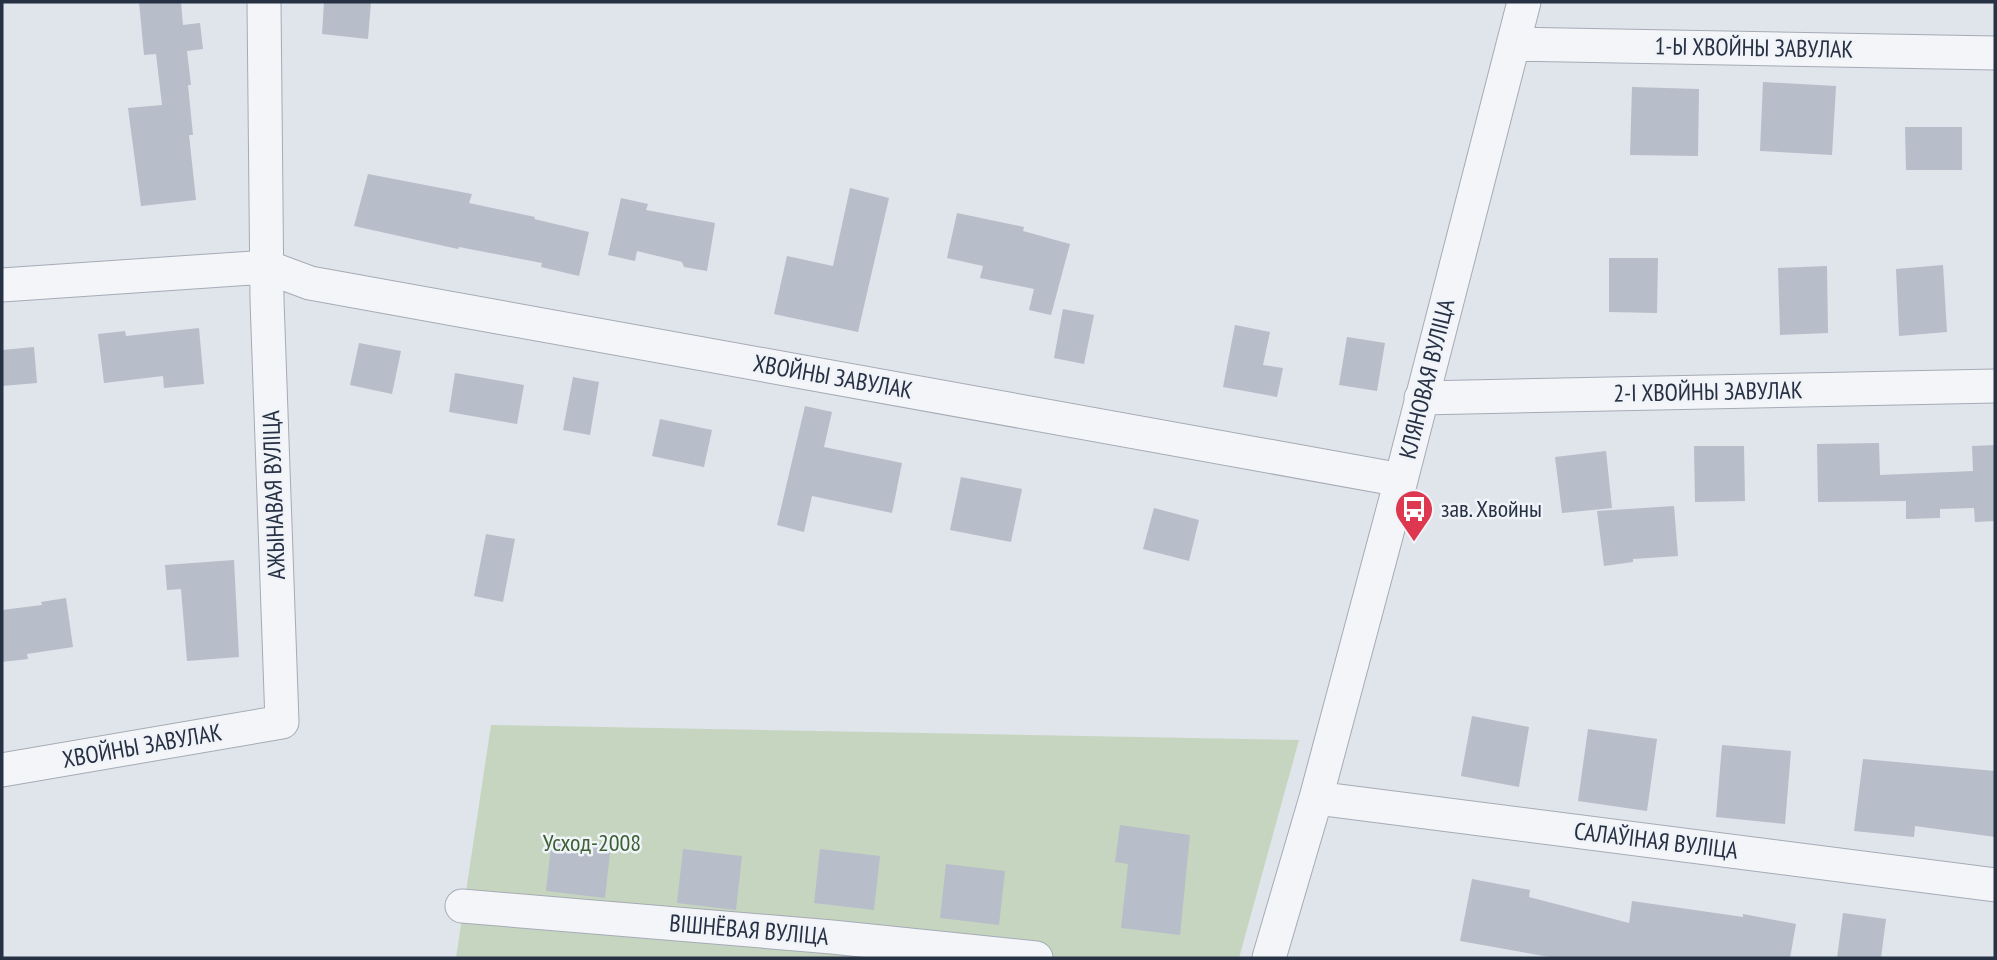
<svg xmlns="http://www.w3.org/2000/svg" width="1997" height="960" viewBox="0 0 1997 960" font-family="'PT Sans Narrow',sans-serif">
<style>
.green{fill:#c6d5c0}
.building{fill:#b7bdc9}
.lines{fill:none;stroke-linecap:round;stroke-linejoin:round}
.minor-casing{stroke:#a5abb6;stroke-width:35}
.minor{stroke:#f3f5f8;stroke-width:33}
.labels{text-anchor:middle;stroke-width:5;stroke-linejoin:round;paint-order:stroke}
.street-label{font-size:24px;fill:#273144;stroke:#f0f3f8}
.poi-label{font-size:24px;fill:#273144;stroke:#f0f3f8;text-anchor:start}
.park-label{font-size:24px;fill:#3b6132;stroke:#f0f3f8}
</style>
<rect width="100%" height="100%" fill="#e0e4eb"/>
<!-- green -->
<path class="green" d="M491,725L1299,740L1239,958H456Z"/>
<!-- building -->
<path class="building" d="M139,2H181L183,25L200,23L203,49L187,51L191,85H188L193,135H189L196,200L141,206L128,108L162,105L156,54L144,55Z
M324,2H371L368,39L322,34Z
M1763,82L1836,86L1832,155L1760,151Z
M1632,87L1699,89L1698,156L1630,155Z
M1905,127H1962V170H1906Z
M368,174L472,194L469,203L535,217L534,219L589,232L579,276L541,267L542,263L459,247L458,249L354,226Z
M850,188L889,198L858,332L774,314L787,256L833,266Z
M621,198L648,204L646,210L715,223L707,271L684,267L682,262L637,251L635,261L608,255Z
M957,213L1024,227L1023,231L1070,244L1051,315L1029,310L1034,289L980,278L983,266L947,258Z
M1609,258H1658L1657,313L1609,312Z
M1943,265L1947,332L1899,336L1896,269Z
M1827,266L1828,333L1780,335L1778,268Z
M1063,309L1094,315L1084,364L1054,358Z
M1235,325L1270,332L1263,365L1283,368L1277,397L1223,387Z
M199,328L204,384L164,388L163,376L104,383L98,334L125,331L126,336Z
M1347,337L1385,343L1377,391L1339,385Z
M359,343L401,351L392,394L350,385Z
M34,347L37,383L2,386V350Z
M455,373L524,385L517,424L449,412Z
M573,377L599,382L590,435L563,430Z
M805,406L832,412L824,447L902,463L892,513L812,496L804,532L777,525Z
M660,419L712,430L704,467L652,456Z
M1879,443L1880,475L1973,471L1972,446L1995,445V521L1975,522L1974,508L1940,509V518L1906,519V501L1818,502L1817,444Z
M1694,446H1744L1745,501L1695,502Z
M1606,451L1612,508L1562,513L1555,457Z
M961,477L1022,489L1011,542L950,530Z
M1674,506L1678,556L1633,559V562L1604,566L1597,511Z
M1154,508L1199,520L1189,561L1143,549Z
M486,534L515,539L503,602L474,596Z
M234,560L239,657L187,661L181,589L167,590L165,565Z
M66,598L73,647L27,654L28,659L2,662V610L42,605L41,602Z
M1472,716L1529,727L1519,787L1461,776Z
M1588,729L1657,739L1647,811L1578,801Z
M1722,745L1791,751L1785,824L1716,817Z
M1863,759L1995,771V837L1915,826L1914,837L1854,831Z
M1120,825L1190,835L1180,935L1121,928L1128,864L1115,862Z
M552,838L611,844L605,898L546,891Z
M683,849L742,856L736,910L677,903Z
M820,849L880,856L874,910L814,903Z
M946,864L1005,871L999,925L940,918Z
M1472,879L1530,890L1529,897L1629,923L1632,901L1743,917V914L1796,924L1790,958H1555L1460,941Z
M1843,913L1886,919L1881,958H1837Z"/>
<g class="lines">
<defs>
<path id="minor" d="M1513,44L1995,53
M2,285L267,267L310,283L1401,480
M1421,398L1995,386
M2,770L282,722L267,300L264,2
M1316,798L1995,885
M462,906L832,937L1036,958
M1269,958L1316,798L1401,480L1524,2"/>
</defs>
<!-- minor casing -->
<use href="#minor" class="minor-casing"/>
<!-- minor -->
<use href="#minor" class="minor"/>
</g>
<!-- icons -->
<defs>
<symbol id="bus-pin" viewBox="-11 -11 22 30"><path d="M0 17L-7.5 6A9.5 9.5 0 1 1 7.5 6Z" fill="#dd3850" stroke="#f0f3f8"/><path d="M-5-6H5V4H4V6H2V4H-2V6H-4V4H-5ZM-3.5-4V0h7V-4ZM-3.5 1.2v1.5H-2V1.2ZM2 1.2v1.5H3.5V1.2Z" fill="#fff"/></symbol>
</defs>
<g fill-rule="evenodd">
<use href="#bus-pin" x="1392" y="487" width="44" height="60"/>
</g>
<g class="labels">
<!-- street labels -->
<g class="street-label">
<text transform="translate(1754 48) rotate(1)" y="8">1-Ы ХВОЙНЫ ЗАВУЛАК</text>
<text transform="translate(833 377) rotate(10)" y="8">ХВОЙНЫ ЗАВУЛАК</text>
<text transform="translate(1427 379) rotate(-76)" y="8">КЛЯНОВАЯ ВУЛІЦА</text>
<text transform="translate(1708 392) rotate(-1)" y="8">2-І ХВОЙНЫ ЗАВУЛАК</text>
<text transform="translate(274 495) rotate(-92)" y="8">АЖЫНАВАЯ ВУЛІЦА</text>
<text transform="translate(142 746) rotate(-10)" y="8">ХВОЙНЫ ЗАВУЛАК</text>
<text transform="translate(1656 841) rotate(7)" y="8">САЛАЎІНАЯ ВУЛІЦА</text>
<text transform="translate(749 930) rotate(5)" y="8">ВІШНЁВАЯ ВУЛІЦА</text>
</g>
<!-- poi labels -->
<g class="poi-label">
<text x="1441" y="517">зав. Хвойны</text>
</g>
<!-- park labels -->
<g class="park-label">
<text x="592" y="851">Усход-2008</text>
</g>
</g>
<!-- border -->
<rect width="1997" height="960" fill="none" stroke="#273144" stroke-width="7"/>
</svg>
